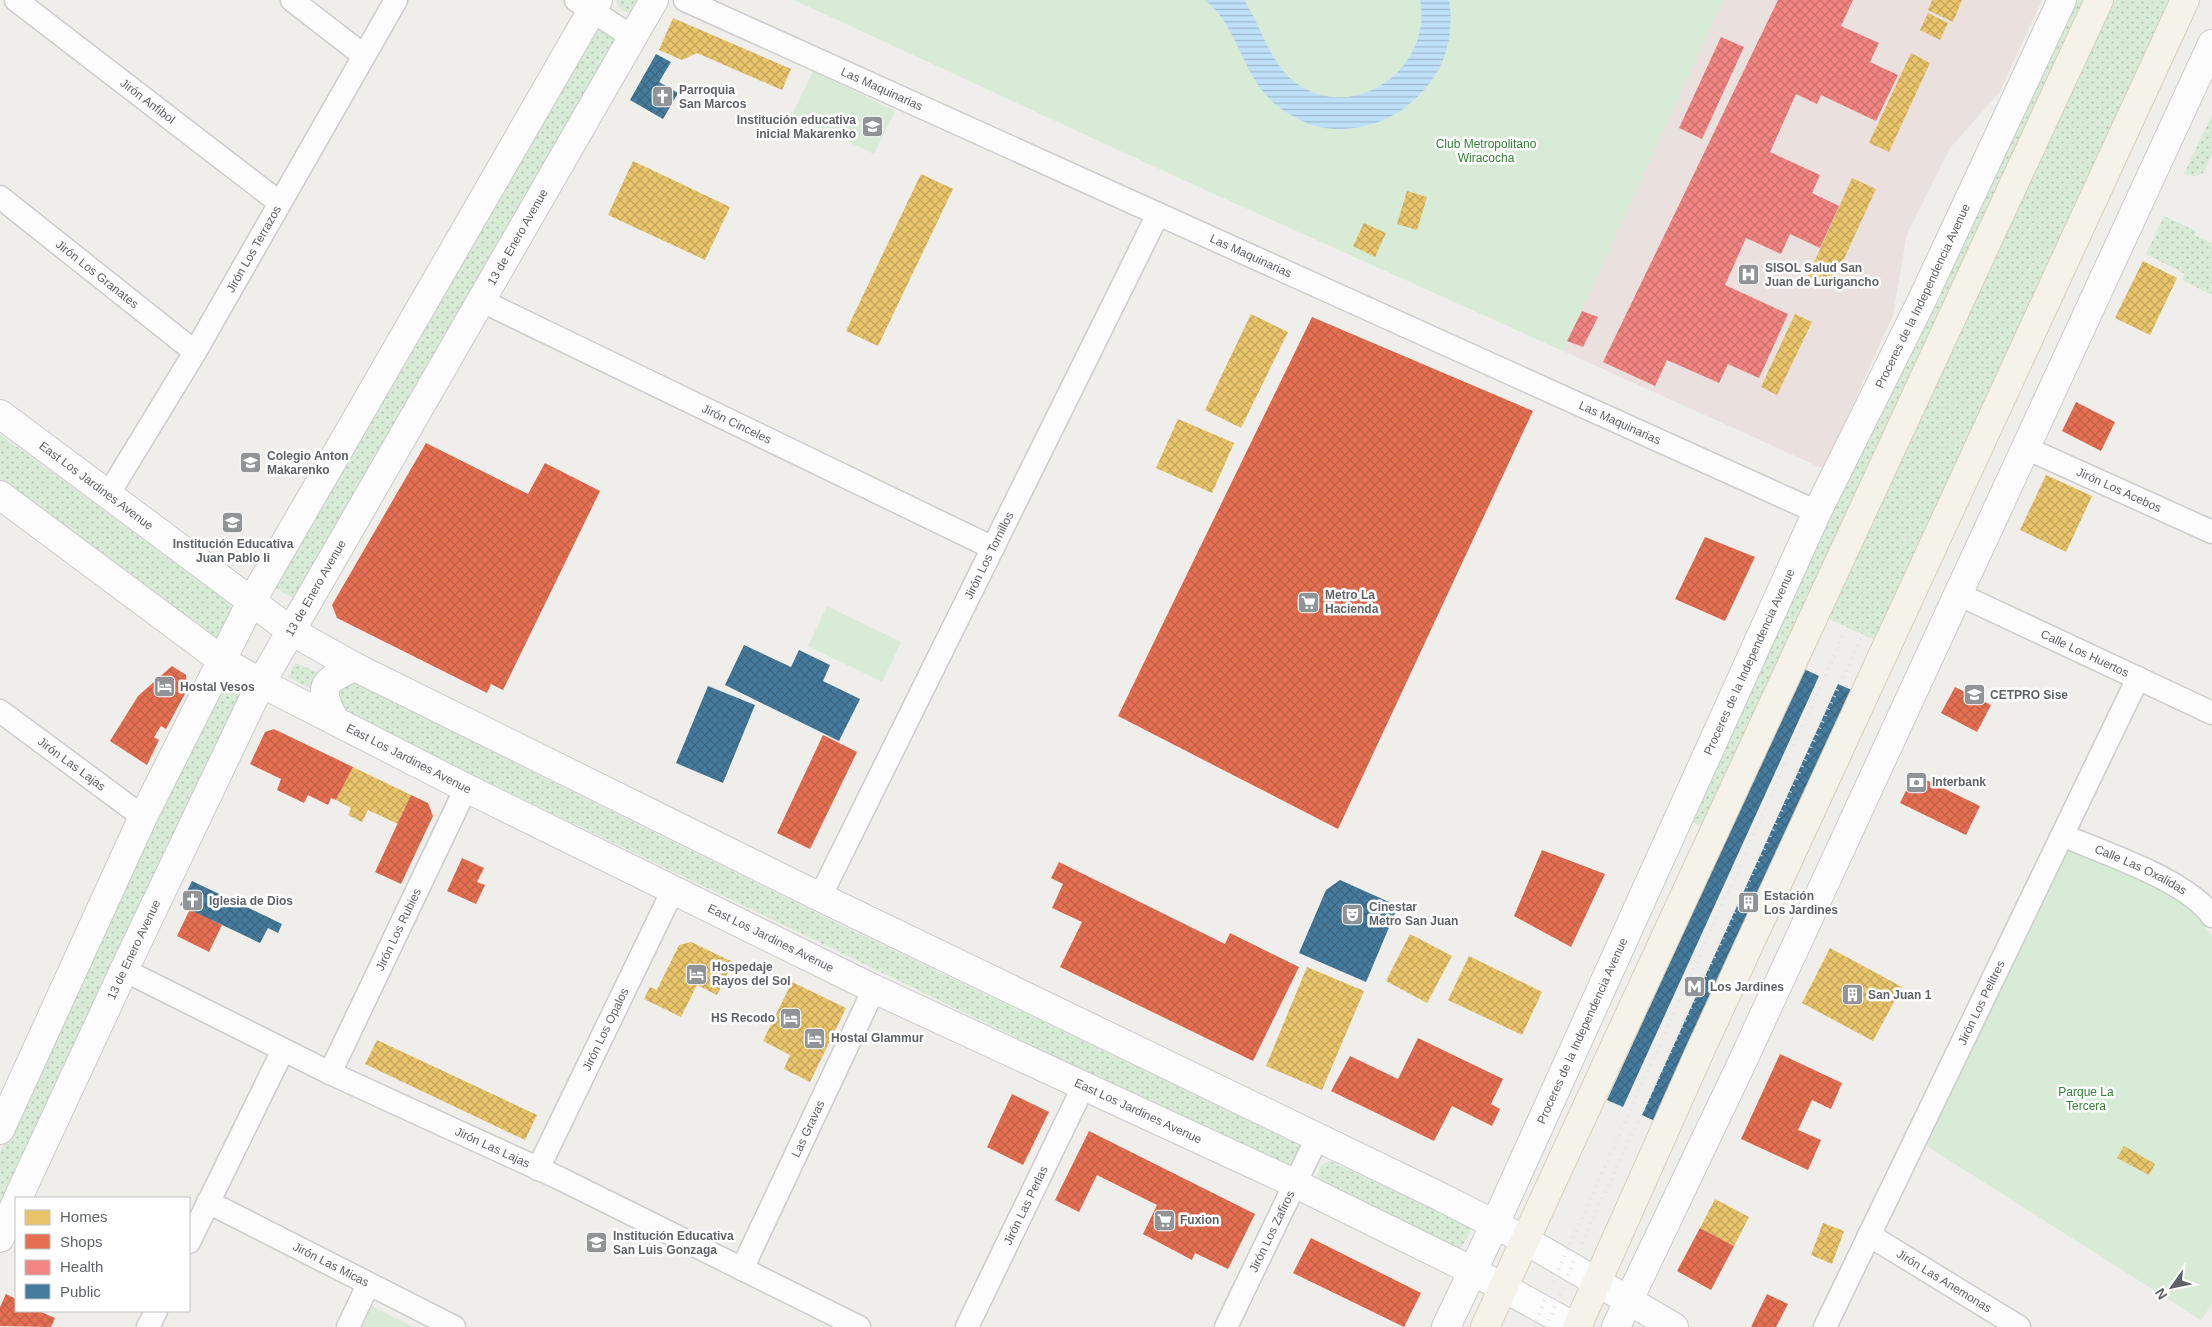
<svg xmlns="http://www.w3.org/2000/svg" width="2212" height="1327" viewBox="0 0 2212 1327" font-family="Arial,sans-serif">
<style>
.medical{fill:#eae0de}
.grass{fill:url(#grass-dots)}
.park{fill:#d8ebd6}
.water{fill:url(#water-rules)}
.homes{fill:url(#homes-cross-hatch)}
.shops{fill:url(#shops-cross-hatch)}
.health{fill:url(#health-cross-hatch)}
.public{fill:url(#public-cross-hatch)}
.lines{fill:none;stroke-linecap:round;stroke-linejoin:round}
.street-casing{stroke:#cbcccc;stroke-width:25}
.secondary-casing{stroke:#cacacb;stroke-width:30}
.primary-casing{stroke:#d7ceb8;stroke-width:30}
.street{stroke:#fdfcfc;stroke-width:22}
.secondary{stroke:#fdfcfc;stroke-width:28}
.primary{stroke:#f4f2e9;stroke-width:28}
.rail{stroke:#e4e4e4;stroke-width:4;stroke-dasharray:1 6;stroke-linecap:butt}
.labels{text-anchor:middle;stroke-width:5;stroke-linejoin:round;paint-order:stroke}
.street-label{font-size:12px;fill:#5f6368;stroke:#fff}
.poi-label{font-size:12px;font-weight:bold;fill:#5f6368;stroke:#fff;text-anchor:start}
.park-label{font-size:12px;fill:#348238;stroke:#fff}
</style>
<defs>
<pattern id="grass-dots" width="8" height="8" patternUnits="userSpaceOnUse" patternTransform="scale(1.25)"><rect width="8" height="8" fill="#d8ebd6"/><path d="M2 2h.1M6 6h.1" fill="none" stroke="#b2c2b1" stroke-width="1.8" stroke-linecap="round"/></pattern>
<pattern id="water-rules" width="6" height="5" patternUnits="userSpaceOnUse" patternTransform="scale(1.25)"><rect width="6" height="5" fill="#bfe0f9"/><path d="M0 2.5h6" fill="none" stroke="#9eb9cd"/></pattern>
<pattern id="homes-cross-hatch" width="8" height="8" patternUnits="userSpaceOnUse" patternTransform="scale(1.25)"><rect width="8" height="8" fill="#e9c46a"/><path d="M0 0l8 8M0 8l8-8" fill="none" stroke="#c0a35b"/></pattern>
<pattern id="shops-cross-hatch" width="8" height="8" patternUnits="userSpaceOnUse" patternTransform="scale(1.25)"><rect width="8" height="8" fill="#e76f51"/><path d="M0 0l8 8M0 8l8-8" fill="none" stroke="#be5f47"/></pattern>
<pattern id="health-cross-hatch" width="8" height="8" patternUnits="userSpaceOnUse" patternTransform="scale(1.25)"><rect width="8" height="8" fill="#f28482"/><path d="M0 0l8 8M0 8l8-8" fill="none" stroke="#c7706e"/></pattern>
<pattern id="public-cross-hatch" width="8" height="8" patternUnits="userSpaceOnUse" patternTransform="scale(1.25)"><rect width="8" height="8" fill="#457b9d"/><path d="M0 0l8 8M0 8l8-8" fill="none" stroke="#3b647e"/></pattern>
</defs>
<rect width="100%" height="100%" fill="#efeeea"/>
<!-- medical -->
<path class="medical" d="M1723,0H2042L1999,93L1950,148L1907,234L1893,315L1824,469L1563,351Z"/>
<!-- grass -->
<path class="grass" d="M616,0H646L633,13C623,13 618,9 616,0Z
M2067,0H2087L1703,826L1691,822Z
M2112,0H2173L1875,640L1822,616Z
M597,29L619,43L294,599L273,586Z
M2212,115V155L2203,173L2194,176L2184,174Z
M2164,216L2196,231L2194,235L2212,243V295L2182,280L2185,274L2146,254Z
M0,434L230,604L233,608L220,636L215,638L211,636L0,478Z
M295,663L317,672L319,676L312,689L288,677Z
M229,679L244,691L0,1208V1152L220,682Z
M353,683L843,926L1295,1143L1299,1149L1290,1164L1282,1166L341,711L337,702L339,689Z
M1330,1161L1472,1228L1459,1252L1323,1183L1317,1175L1321,1165Z"/>
<!-- park -->
<path class="park" d="M794,0H1723L1563,351L1179,178Z
M813,71L895,111L874,154L792,115Z
M827,606L901,642L882,682L808,646Z
M2070,847L2163,889L2191,908L2212,936V1304L2201,1320L1925,1145Z
M372,1306L414,1327H362Z"/>
<!-- water -->
<path class="water" d="M1205,0H1244C1262,27 1269,63 1296,83C1355,125 1433,68 1420,0H1449C1455,38 1444,73 1415,99C1394,119 1367,129 1339,129C1319,129 1306,124 1289,114C1240,85 1244,32 1205,0Z"/>
<!-- homes -->
<path class="homes" d="M1932,0H1962L1953,22L1928,10Z
M1928,13L1948,23L1940,40L1920,30Z
M673,18L791,69L782,90L697,53L682,60L659,50Z
M1911,53L1930,63L1889,152L1869,143Z
M633,161L730,207L705,260L608,215Z
M921,174L953,189L878,346L846,331Z
M1852,178L1876,189L1831,287L1808,276Z
M1407,191L1427,197L1417,230L1397,224Z
M1364,223L1386,233L1375,257L1353,246Z
M2143,261L2177,278L2150,335L2115,318Z
M1251,314L1288,332L1241,428L1205,410Z
M1795,314L1812,322L1777,395L1761,387Z
M1178,419L1234,443L1212,493L1156,468Z
M2046,475L2092,496L2066,552L2020,530Z
M353,767L411,795L398,824L368,810L362,822L348,815L351,808L336,800Z
M1410,934L1452,956L1427,1003L1386,981Z
M691,942L733,962L717,995L697,985L681,1017L644,999L650,987L657,990L679,945Z
M1830,948L1902,987L1873,1041L1802,1003Z
M1469,956L1542,992L1522,1035L1448,1000Z
M1307,967L1364,991L1322,1090L1266,1066Z
M792,982L846,1008L810,1082L784,1069L790,1055L763,1041Z
M377,1040L537,1115L525,1140L365,1064Z
M2124,1146L2155,1164L2149,1175L2117,1158Z
M1715,1199L1749,1217L1734,1246L1700,1228Z
M1823,1223L1844,1231L1832,1264L1811,1255Z"/>
<!-- shops -->
<path class="shops" d="M1312,317L1533,411L1338,829L1118,716Z
M2076,402L2115,422L2101,451L2062,431Z
M426,443L528,494L545,463L600,491L503,690L491,684L487,693L337,618L332,605Z
M1705,537L1755,557L1725,621L1675,599Z
M172,666L186,675L187,690L166,729L161,726L154,737L159,740L147,765L110,741L138,696Z
M1955,687L1991,705L1977,732L1941,713Z
M274,729L353,767L336,800L331,798L328,805L308,795L304,803L277,790L281,779L250,764L265,732Z
M823,735L857,752L810,849L777,833Z
M1914,774L1980,806L1966,835L1900,803Z
M411,795L428,803L433,816L401,884L375,872Z
M1542,850L1605,874L1571,947L1514,916Z
M462,858L484,868L477,882L485,885L476,904L447,891Z
M1059,862L1225,944L1230,933L1299,967L1253,1061L1060,967L1082,922L1052,908L1063,884L1051,878Z
M190,909L222,925L209,952L177,936Z
M1418,1038L1503,1079L1491,1104L1500,1109L1492,1126L1452,1106L1434,1141L1331,1091L1350,1056L1398,1079Z
M1780,1054L1842,1083L1831,1109L1812,1100L1798,1130L1821,1140L1808,1170L1741,1139Z
M1012,1094L1049,1112L1023,1165L987,1147Z
M1089,1131L1255,1214L1228,1269L1195,1253L1192,1260L1143,1234L1157,1205L1097,1175L1079,1212L1055,1200Z
M1700,1228L1734,1246L1711,1290L1677,1271Z
M1311,1238L1421,1293L1404,1327L1293,1273Z
M6,1294L16,1299V1311H39L55,1318L51,1327L0,1326V1307Z
M1767,1294L1788,1304L1776,1327H1751Z"/>
<!-- health -->
<path class="health" d="M1778,0H1853L1841,26L1879,43L1870,62L1898,75L1876,121L1821,95L1817,104L1796,94L1770,152L1820,175L1812,193L1839,206L1820,248L1790,234L1781,254L1746,238L1725,285L1788,314L1759,378L1728,364L1719,383L1667,360L1655,386L1603,362Z
M1721,37L1744,47L1702,139L1679,128Z
M1582,311L1598,317L1583,347L1567,341Z"/>
<!-- public -->
<path class="public" d="M656,54L671,62L659,82L678,93L663,119L630,100Z
M744,645L791,667L799,650L830,665L823,681L860,699L839,741L725,685Z
M1804,669L1819,676L1623,1107L1607,1100Z
M1838,684L1854,691L1657,1122L1642,1115Z
M708,686L755,705L723,783L676,763Z
M1340,880L1398,906L1366,982L1299,953L1326,890Z
M192,881L282,924L278,933L268,928L260,943L180,905Z"/>
<g class="lines">
<defs>
<g id="street">
<path id="s1" d="M16,0L280,203"/>
<path d="M292,0L363,55"/>
<path d="M576,0L632,37"/>
<path id="s2" d="M685,0L1817,512"/>
<path id="s3" d="M0,197L195,352"/>
<path id="s4" d="M480,300L993,548"/>
<path id="s5" d="M2026,448L2212,532"/>
<path id="s6" d="M108,495L195,352L396,0"/>
<path id="s7" d="M1958,594L2212,713"/>
<path id="s8" d="M0,711L143,817"/>
<path id="s9" d="M2062,835C2104,853 2187,880 2212,916"/>
<path id="s10" d="M820,897L1158,214"/>
<path id="s11" d="M124,970L330,1073L559,1178L859,1327"/>
<path id="s12" d="M330,1073L466,788"/>
<path id="s13" d="M538,1169L673,890"/>
<path id="s14" d="M208,1202L454,1327"/>
<path id="s15" d="M1869,1235L2019,1327"/>
<path d="M189,1242L283,1050"/>
<path id="s16" d="M742,1269L874,989"/>
<path d="M148,1327L156,1311"/>
<path d="M348,1327L368,1285"/>
<path id="s17" d="M967,1327L1084,1085"/>
<path id="s18" d="M1226,1327L1318,1136"/>
<path id="s19" d="M1825,1327L2138,678"/>
</g>
<g id="secondary">
<path id="s20" d="M0,414L291,631L355,667L820,897L1441,1197L1525,1240L1674,1327"/>
<path id="s21" d="M0,495L223,661L261,683L466,788L874,989L1296,1184L1473,1271L1575,1327"/>
<path d="M334,719C317,686 323,681 355,667"/>
<path d="M0,1130L143,817L251,602L598,0"/>
<path id="s22" d="M18,1198L124,970L261,683L654,0"/>
<path d="M0,1238L16,1203"/>
<path id="s23" d="M1446,1327L1495,1224L1817,512L1923,298L2062,0"/>
<path d="M1616,1327L1739,1069L2212,44"/>
</g>
<path id="primary" d="M1485,1327L2099,0
M1577,1327L1701,1049L2185,0"/>
</defs>
<!-- street casing -->
<use href="#street" class="street-casing"/>
<!-- secondary casing -->
<use href="#secondary" class="secondary-casing"/>
<!-- primary casing -->
<use href="#primary" class="primary-casing"/>
<!-- street -->
<use href="#street" class="street"/>
<!-- secondary -->
<use href="#secondary" class="secondary"/>
<!-- primary -->
<use href="#primary" class="primary"/>
<!-- rail -->
<path class="rail" d="M1533,1327L1841,640L2137,0
M1546,1327L1576,1256L2155,0"/>
</g>
<!-- icons -->
<defs>
<symbol id="church-square" viewBox="-11 -11 22 22"><rect x="-9" y="-9" width="18" height="18" rx="4" fill="#919496" stroke="#fff"/><path d="M-1.2-6h2.4v3.5h3.3v2.4h-3.3V6h-2.4V-.1h-3.3v-2.4h3.3Z" fill="#fff"/></symbol>
<symbol id="school-square" viewBox="-11 -11 22 22"><rect x="-9" y="-9" width="18" height="18" rx="4" fill="#919496" stroke="#fff"/><path d="M0-5L7-2L0 1L-7-2ZM-4 1L0 2.5L4 1V4Q0 6-4 4Z" fill="#fff"/></symbol>
<symbol id="hospital-square" viewBox="-11 -11 22 22"><rect x="-9" y="-9" width="18" height="18" rx="4" fill="#919496" stroke="#fff"/><path d="M-5-5h3v3.5h4V-5h3V5h-3V1.5h-4V5h-3Z" fill="#fff"/></symbol>
<symbol id="supermarket-square" viewBox="-11 -11 22 22"><rect x="-9" y="-9" width="18" height="18" rx="4" fill="#919496" stroke="#fff"/><path d="M-6-5.5h2.5l.6 2H6L4.5 2H-2.5L-4.4-4H-6ZM-1.5 3.2a1.3 1.3 0 1 0 .1 0ZM3 3.2a1.3 1.3 0 1 0 .1 0Z" fill="#fff"/></symbol>
<symbol id="hotel-square" viewBox="-11 -11 22 22"><rect x="-9" y="-9" width="18" height="18" rx="4" fill="#919496" stroke="#fff"/><path d="M-6-4.5h1.5V1H6V5H4.5V3h-9V5H-6ZM-4 0a1.8 1.8 0 1 1 3.6 0ZM.5 0V-2.5h3Q6-2.5 6 0Z" fill="#fff"/></symbol>
<symbol id="university-square" viewBox="-11 -11 22 22"><rect x="-9" y="-9" width="18" height="18" rx="4" fill="#919496" stroke="#fff"/><path d="M0-5L7-2L0 1L-7-2ZM-4 1L0 2.5L4 1V4Q0 6-4 4Z" fill="#fff"/></symbol>
<symbol id="bank-square" viewBox="-11 -11 22 22"><rect x="-9" y="-9" width="18" height="18" rx="4" fill="#919496" stroke="#fff"/><path d="M-6-4H6V4H-6ZM0-2.3a2.3 2.3 0 1 0 0 4.6a2.3 2.3 0 1 0 0-4.6Z" fill="#fff"/></symbol>
<symbol id="building-square" viewBox="-11 -11 22 22"><rect x="-9" y="-9" width="18" height="18" rx="4" fill="#919496" stroke="#fff"/><path d="M-4-6H4V6H1V3H-1V6H-4ZM-2.5-4.3h1.7v1.8h-1.7ZM.8-4.3h1.7v1.8H.8ZM-2.5-1h1.7V.8h-1.7ZM.8-1h1.7V.8H.8Z" fill="#fff"/></symbol>
<symbol id="theatre-square" viewBox="-11 -11 22 22"><rect x="-9" y="-9" width="18" height="18" rx="4" fill="#919496" stroke="#fff"/><path d="M-5-5.5Q0-4 5-5.5V0Q5 5 0 6Q-5 5-5 0ZM-3.3-2.5H-1v1.5H-3.3ZM1-2.5H3.3v1.5H1ZM-2.8 1Q0 5.5 2.8 1Z" fill="#fff"/></symbol>
<symbol id="metro-square" viewBox="-11 -11 22 22"><rect x="-9" y="-9" width="18" height="18" rx="4" fill="#919496" stroke="#fff"/><path d="M-5.5 5V-5H-3L0 0L3-5H5.5V5H3V-.5L0 4L-3-.5V5Z" fill="#fff"/></symbol>
</defs>
<g fill-rule="evenodd">
<use href="#church-square" x="650" y="84" width="25" height="25"/>
<use href="#school-square" x="860" y="114" width="25" height="25"/>
<use href="#hospital-square" x="1736" y="262" width="25" height="25"/>
<use href="#school-square" x="238" y="450" width="25" height="25"/>
<use href="#school-square" x="220" y="510" width="25" height="25"/>
<use href="#supermarket-square" x="1296" y="590" width="25" height="25"/>
<use href="#hotel-square" x="152" y="674" width="25" height="25"/>
<use href="#university-square" x="1962" y="682" width="25" height="25"/>
<use href="#bank-square" x="1904" y="770" width="25" height="25"/>
<use href="#church-square" x="180" y="888" width="25" height="25"/>
<use href="#building-square" x="1736" y="890" width="25" height="25"/>
<use href="#theatre-square" x="1340" y="902" width="25" height="25"/>
<use href="#hotel-square" x="684" y="962" width="25" height="25"/>
<use href="#metro-square" x="1682" y="974" width="25" height="25"/>
<use href="#building-square" x="1840" y="982" width="25" height="25"/>
<use href="#hotel-square" x="778" y="1006" width="25" height="25"/>
<use href="#hotel-square" x="802" y="1026" width="25" height="25"/>
<use href="#supermarket-square" x="1152" y="1208" width="25" height="25"/>
<use href="#school-square" x="584" y="1230" width="25" height="25"/>
</g>
<g class="labels">
<!-- street labels -->
<g class="street-label">
<text dy="4" stroke="none"><textPath href="#s2" startOffset="216">Las Maquinarias</textPath></text>
<text dy="4" stroke="none"><textPath href="#s1" startOffset="166">Jirón Anfibol</textPath></text>
<text dy="4" stroke="none"><textPath href="#s22" startOffset="1084">13 de Enero Avenue</textPath></text>
<text dy="4" stroke="none"><textPath href="#s6" startOffset="286">Jirón Los Terrazos</textPath></text>
<text dy="4" stroke="none"><textPath href="#s2" startOffset="621">Las Maquinarias</textPath></text>
<text dy="4" stroke="none"><textPath href="#s3" startOffset="124">Jirón Los Granates</textPath></text>
<text dy="4" stroke="none"><textPath href="#s23" startOffset="1136">Proceres de la Independencia Avenue</textPath></text>
<text dy="4" stroke="none"><textPath href="#s2" startOffset="1026">Las Maquinarias</textPath></text>
<text dy="4" stroke="none"><textPath href="#s4" startOffset="285">Jirón Cinceles</textPath></text>
<text dy="4" stroke="none"><textPath href="#s20" startOffset="120">East Los Jardines Avenue</textPath></text>
<text dy="4" stroke="none"><textPath href="#s5" startOffset="102">Jirón Los Acebos</textPath></text>
<text dy="4" stroke="none"><textPath href="#s10" startOffset="381">Jirón Los Tornillos</textPath></text>
<text dy="4" stroke="none"><textPath href="#s22" startOffset="679">13 de Enero Avenue</textPath></text>
<text dy="4" stroke="none"><textPath href="#s7" startOffset="140">Calle Los Huertos</textPath></text>
<text dy="4" stroke="none"><textPath href="#s23" startOffset="731">Proceres de la Independencia Avenue</textPath></text>
<text dy="4" stroke="none"><textPath href="#s21" startOffset="488">East Los Jardines Avenue</textPath></text>
<text dy="4" stroke="none"><textPath href="#s8" startOffset="89">Jirón Las Lajas</textPath></text>
<text dy="4" stroke="none"><textPath href="#s9" startOffset="86">Calle Las Oxalidas</textPath></text>
<text dy="4" stroke="none"><textPath href="#s12" startOffset="159">Jirón Los Rubies</textPath></text>
<text dy="4" stroke="none"><textPath href="#s21" startOffset="892">East Los Jardines Avenue</textPath></text>
<text dy="4" stroke="none"><textPath href="#s22" startOffset="274">13 de Enero Avenue</textPath></text>
<text dy="4" stroke="none"><textPath href="#s19" startOffset="360">Jirón Los Pelitres</textPath></text>
<text dy="4" stroke="none"><textPath href="#s13" startOffset="155">Jirón Los Opalos</textPath></text>
<text dy="4" stroke="none"><textPath href="#s23" startOffset="326">Proceres de la Independencia Avenue</textPath></text>
<text dy="4" stroke="none"><textPath href="#s21" startOffset="1298">East Los Jardines Avenue</textPath></text>
<text dy="4" stroke="none"><textPath href="#s16" startOffset="155">Las Gravas</textPath></text>
<text dy="4" stroke="none"><textPath href="#s11" startOffset="409">Jirón Las Lajas</textPath></text>
<text dy="4" stroke="none"><textPath href="#s17" startOffset="135">Jirón Las Perlas</textPath></text>
<text dy="4" stroke="none"><textPath href="#s18" startOffset="106">Jirón Los Zafiros</textPath></text>
<text dy="4" stroke="none"><textPath href="#s14" startOffset="138">Jirón Las Micas</textPath></text>
<text dy="4" stroke="none"><textPath href="#s15" startOffset="88">Jirón Las Anemonas</textPath></text>
</g>
<!-- poi labels -->
<g class="poi-label">
<text x="679" y="94">Parroquia<tspan x="679" dy="14">San Marcos</tspan></text>
<text x="856" y="124" text-anchor="end">Institución educativa<tspan x="856" dy="14">inicial Makarenko</tspan></text>
<text x="1765" y="272">SISOL Salud San<tspan x="1765" dy="14">Juan de Lurigancho</tspan></text>
<text x="267" y="460">Colegio Anton<tspan x="267" dy="14">Makarenko</tspan></text>
<text x="233" y="548" text-anchor="middle">Institución Educativa<tspan x="233" dy="14">Juan Pablo Ii</tspan></text>
<text x="1325" y="599">Metro La<tspan x="1325" dy="14">Hacienda</tspan></text>
<text x="180" y="691">Hostal Vesos</text>
<text x="1990" y="699">CETPRO Sise</text>
<text x="1932" y="786">Interbank</text>
<text x="1764" y="900">Estación<tspan x="1764" dy="14">Los Jardines</tspan></text>
<text x="209" y="905">Iglesia de Dios</text>
<text x="1369" y="911">Cinestar<tspan x="1369" dy="14">Metro San Juan</tspan></text>
<text x="712" y="971">Hospedaje<tspan x="712" dy="14">Rayos del Sol</tspan></text>
<text x="1710" y="991">Los Jardines</text>
<text x="1868" y="999">San Juan 1</text>
<text x="775" y="1022" text-anchor="end">HS Recodo</text>
<text x="831" y="1042">Hostal Glammur</text>
<text x="1180" y="1224">Fuxion</text>
<text x="613" y="1240">Institución Educativa<tspan x="613" dy="14">San Luis Gonzaga</tspan></text>
</g>
<!-- park labels -->
<g class="park-label">
<text x="1486" y="148">Club Metropolitano<tspan x="1486" dy="14">Wiracocha</tspan></text>
<text x="2086" y="1096">Parque La<tspan x="2086" dy="14">Tercera</tspan></text>
</g>
</g>
<!-- legend -->
<rect x="15" y="1197" width="175" height="115" fill="#ffffff" stroke="#bfc1c3"/>
<rect x="25" y="1210" width="25" height="15" fill="#e9c46a" stroke="#bfc1c3"/>
<text x="60" y="1222" font-size="15" fill="#5f6368">Homes</text>
<rect x="25" y="1234" width="25" height="15" fill="#e76f51" stroke="#bfc1c3"/>
<text x="60" y="1247" font-size="15" fill="#5f6368">Shops</text>
<rect x="25" y="1260" width="25" height="15" fill="#f28482" stroke="#bfc1c3"/>
<text x="60" y="1272" font-size="15" fill="#5f6368">Health</text>
<rect x="25" y="1284" width="25" height="15" fill="#457b9d" stroke="#bfc1c3"/>
<text x="60" y="1297" font-size="15" fill="#5f6368">Public</text>
<!-- north arrow -->
<g transform="translate(2172 1287) rotate(237)" stroke="#ffffff" stroke-width="4" paint-order="stroke">
<path d="M0-4L9 19L0 12L-9 19Z" fill="#5f6368"/>
<text y="-8" font-size="14" font-weight="bold" text-anchor="middle" fill="#5f6368">N</text>
</g>
</svg>
